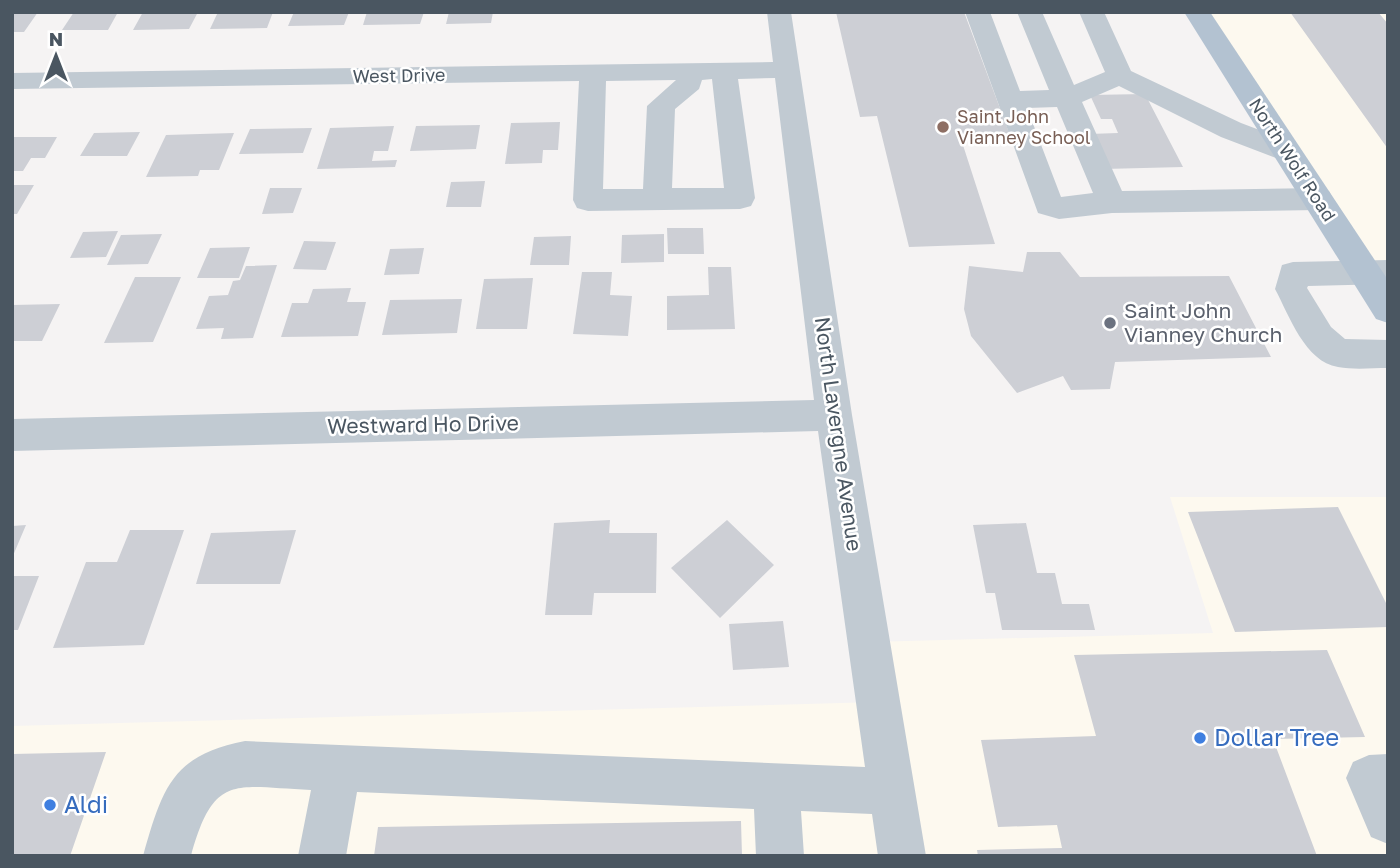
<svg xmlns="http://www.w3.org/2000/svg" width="1400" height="868" viewBox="0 0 1400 868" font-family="'Golos Text',sans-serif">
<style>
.commercial{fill:#fdf9ef}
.building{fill:#cdcfd5}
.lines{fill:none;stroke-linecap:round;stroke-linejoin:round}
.minor{fill:#c1cad2;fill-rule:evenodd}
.major{fill:#b3c2d1;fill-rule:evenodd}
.education-dot{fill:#8d6e63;stroke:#fff;stroke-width:2.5}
.worship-dot{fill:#6b7280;stroke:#fff;stroke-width:2.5}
.shop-dot{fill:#3f7fe0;stroke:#fff;stroke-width:2.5}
.labels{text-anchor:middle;stroke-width:5;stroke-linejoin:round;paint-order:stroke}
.far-street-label{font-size:18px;fill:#4a5661;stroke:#fff}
.far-education-label{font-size:18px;fill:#785e54;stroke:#fff;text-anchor:start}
.worship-label{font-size:21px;fill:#5b616d;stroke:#fff;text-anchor:start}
.street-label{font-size:21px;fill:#4a5661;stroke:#fff}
.near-shop-label{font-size:24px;fill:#366cbe;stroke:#fff;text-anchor:start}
</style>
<rect width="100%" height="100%" fill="#f5f3f3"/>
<!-- commercial -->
<path class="commercial" d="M1197,12H1388V308Z
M1170,497H1388V856H12V726L877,702L869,642L1213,633Z"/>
<!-- building -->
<path class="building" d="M38,12L24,32H12V13Z
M74,12H118L108,30H62Z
M143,12H198L189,29L133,30Z
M218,12H273L267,28L210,29Z
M294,12H349L344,25L288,26Z
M367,12H424L420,24L363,25Z
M449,12H493L491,23L446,24Z
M836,12H964L1011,138L961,139L995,244L909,247L877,116L860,117Z
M1290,12H1378L1388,24V149Z
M1145,94L1183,167L1104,169L1089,134L1118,133L1112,119H1101L1090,95Z
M560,122L558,150H543L542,163L505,164L511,123Z
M480,125L476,149L410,151L416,126Z
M394,126L388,151H374L372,161L397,160L395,167L317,169L330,128Z
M312,128L303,153L239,154L250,129Z
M140,132L127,156H80L94,133Z
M234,133L219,170H200L198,176L146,177L166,135Z
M12,137H57L45,158H31L23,171H12Z
M485,181L481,207H446L451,182Z
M12,185H34L17,214H12Z
M270,188H302L293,213L262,214Z
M667,228H703L704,254H668Z
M118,231L106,257L70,258L83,232Z
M162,234L148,264L107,265L121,235Z
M664,234V262L621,263L622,235Z
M571,236L569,265H530L534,237Z
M304,241L336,242L326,270L293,269Z
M250,247L239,278H197L210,248Z
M424,248L419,274L384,275L390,249Z
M1027,252H1060L1080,277L1229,276L1271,357L1115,362L1110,389L1071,390L1063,376L1017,393L971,336L964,309L969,266L1023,272Z
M277,265L253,338L221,339L224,328L196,329L209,296L228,295L233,281L240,280L246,266Z
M708,267H731L735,329L667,330V296L709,295Z
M582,272H612L610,295L632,296L628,336L573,334Z
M135,277H181L153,342L104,343Z
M533,278L527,329H476L484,279Z
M351,288L347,302H366L358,336L281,337L292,303H308L313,289Z
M462,299L457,333L382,335L390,300Z
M60,304L42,341H12V305Z
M1338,507L1388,607V627L1235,632L1188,512Z
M610,520L609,533H657L656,593H594L592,615H545L554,523Z
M727,520L774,565L720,618L671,568Z
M1026,523L1037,573H1055L1062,604H1089L1095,630H1002L995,593H986L973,525Z
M26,525L12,558V526Z
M130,530H184L144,645L53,648L86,562H117Z
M296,530L280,584H196L211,533Z
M12,576H39L18,630H12Z
M783,621L789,667L733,670L729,624Z
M1327,650L1365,737L1273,739L1317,856H978L977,850L1062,848L1057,825L998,827L981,740L1096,736L1074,655Z
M106,752L70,856H12V754Z
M741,821L742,856H374L378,827Z"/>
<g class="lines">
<!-- minor -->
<path class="minor" d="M767,12H791L852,415L926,856H878L872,814L801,811L804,856H756L754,809L357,792L346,856H298L311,790C235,787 214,772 191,856H143C162,790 171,755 245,741L865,767L818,431L12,451V419L814,400L775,78L738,79L755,198L751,206L740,209L588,211L577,208L573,200L579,81L12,89V73L773,62ZM712,79L724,188H672L675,109L699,89L702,80ZM676,80L647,106L643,189H603L606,81Z
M965,12H990L1020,91L1049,90L1017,12H1042L1074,85L1105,72L1079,12H1104L1131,71L1241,123L1296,144L1300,151L1296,158L1286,161L1276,158L1221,137L1119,86L1082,102L1122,191L1318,188L1329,191L1333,199L1329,207L1318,210L1112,213L1059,219L1038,213ZM1057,107L1093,193L1061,197L1027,108Z
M1388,260V284L1308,286L1307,288L1331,327L1345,339L1388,340V368C1372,368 1354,370 1338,367C1305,362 1289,315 1275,289L1282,265L1293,262Z
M1388,754V844L1371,837L1346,778L1353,762L1369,755Z"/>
<!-- major -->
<path class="major" d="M1184,12H1210L1388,280V323L1376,319Z"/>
</g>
<!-- markers -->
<circle class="education-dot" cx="943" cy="127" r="7"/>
<circle class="worship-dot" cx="1110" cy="323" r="7"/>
<g class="shop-dot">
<circle cx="1200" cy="738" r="7"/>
<circle cx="50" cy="805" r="7"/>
</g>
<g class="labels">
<!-- far-street labels -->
<g class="far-street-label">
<text transform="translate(399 76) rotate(-1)" y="6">West Drive</text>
<text transform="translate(1292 160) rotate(57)" y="6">North Wolf Road</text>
</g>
<!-- far-education labels -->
<g class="far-education-label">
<text x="957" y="123">Saint John<tspan x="957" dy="21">Vianney School</tspan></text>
</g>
<!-- worship labels -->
<g class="worship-label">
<text x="1124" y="318">Saint John<tspan x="1124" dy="24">Vianney Church</tspan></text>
</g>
<!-- street labels -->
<g class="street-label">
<text transform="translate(423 425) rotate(-1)" y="7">Westward Ho Drive</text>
<text transform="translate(838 434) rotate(82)" y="7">North Lavergne Avenue</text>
</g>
<!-- near-shop labels -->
<g class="near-shop-label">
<text x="1214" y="746">Dollar Tree</text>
<text x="64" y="813">Aldi</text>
</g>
</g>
<!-- border -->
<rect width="1400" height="868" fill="none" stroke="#4a5661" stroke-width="28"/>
<!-- north arrow -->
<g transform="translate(56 56)" stroke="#ffffff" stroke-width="5" paint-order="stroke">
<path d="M0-5L12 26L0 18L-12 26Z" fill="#4a5661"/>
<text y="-10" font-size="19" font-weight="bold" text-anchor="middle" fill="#4a5661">N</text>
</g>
</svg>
